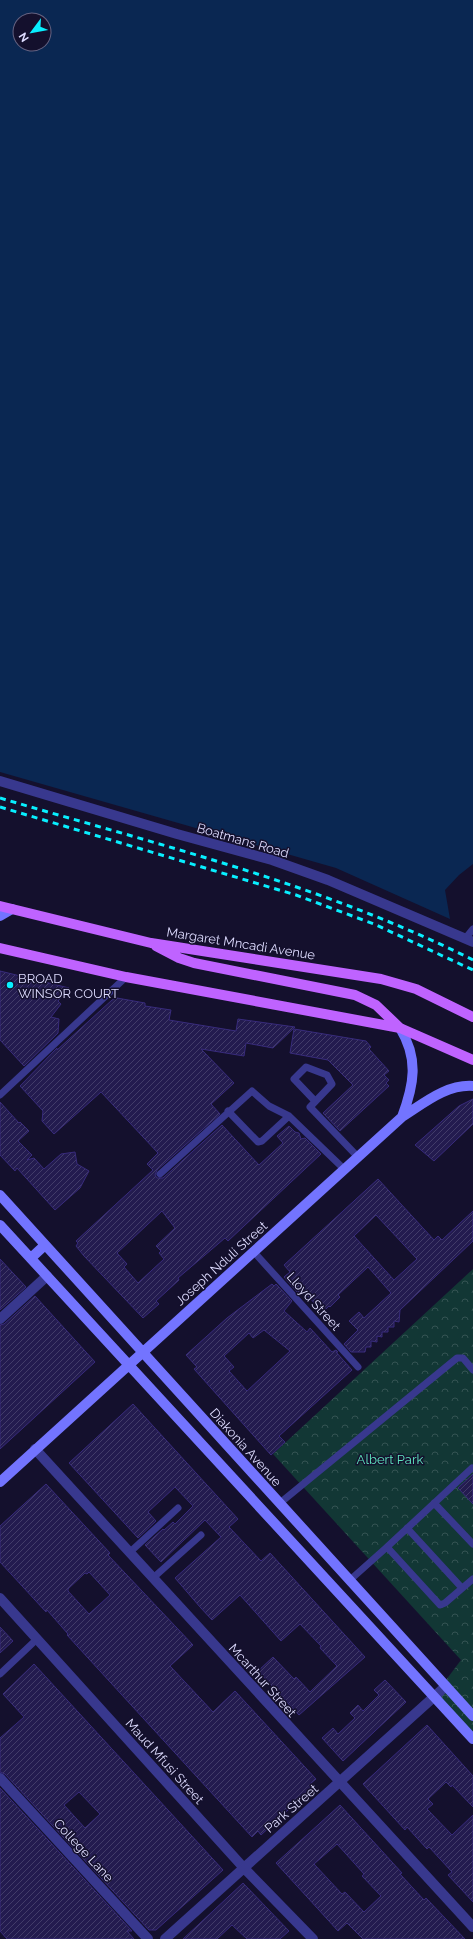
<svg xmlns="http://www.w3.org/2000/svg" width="473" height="1939" viewBox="0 0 473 1939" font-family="Raleway,sans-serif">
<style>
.park{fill:url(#park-crowns)}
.water{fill:#0a2752;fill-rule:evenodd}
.building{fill:url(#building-hatch);stroke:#382b7c;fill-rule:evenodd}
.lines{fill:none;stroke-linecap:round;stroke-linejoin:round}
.lane{stroke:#38388e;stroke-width:7}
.street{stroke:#38388e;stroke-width:10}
.secondary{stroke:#7374ff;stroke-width:10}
.primary{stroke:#bf63ff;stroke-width:10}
.rail{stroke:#08efff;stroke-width:3;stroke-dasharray:6 5;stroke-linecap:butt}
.poi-dot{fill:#08efff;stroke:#14102d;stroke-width:1.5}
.labels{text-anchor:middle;stroke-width:3;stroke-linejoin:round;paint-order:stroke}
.street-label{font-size:13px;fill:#dedcff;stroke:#14102d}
.poi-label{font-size:13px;fill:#dedcff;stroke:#14102d;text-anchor:start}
.park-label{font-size:13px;fill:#5fe7c0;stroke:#14102d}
</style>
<defs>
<pattern id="park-crowns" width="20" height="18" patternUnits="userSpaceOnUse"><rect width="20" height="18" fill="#123735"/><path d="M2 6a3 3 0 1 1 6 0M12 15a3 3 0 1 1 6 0" fill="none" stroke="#345353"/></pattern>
<pattern id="building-hatch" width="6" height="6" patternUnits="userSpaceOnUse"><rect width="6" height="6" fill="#231b4f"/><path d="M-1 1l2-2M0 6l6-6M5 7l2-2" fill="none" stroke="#423c69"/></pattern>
</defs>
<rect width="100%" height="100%" fill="#14102d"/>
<!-- park -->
<path class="park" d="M473,1269V1739L434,1696L461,1660L273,1454Z"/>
<!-- water -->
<path class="water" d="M0,0H473V864L459,875L445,890L450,919L336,868L0,772ZM20,20H44V44H20Z"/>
<!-- building -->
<path class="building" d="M0,971L69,988L58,1001L61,1004L51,1017L59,1019L58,1033L24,1066L0,1040Z
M117,998L145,1003V1006L171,1010L169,1020L236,1031L238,1019L295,1027L273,1048L246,1043L244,1056L201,1049L234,1083L211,1104L220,1114L157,1170L155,1175L157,1178H163L222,1125L259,1165L283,1143L277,1136L289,1126L295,1132L299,1133L301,1139L305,1138L321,1154L228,1241L225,1238L178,1278L179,1280L156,1301L159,1304L143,1318L84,1256L76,1246L78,1243L76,1241L153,1170L147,1164L158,1153L101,1092L54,1134L42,1121L43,1111L20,1086L57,1048V1050L112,1000ZM162,1211L175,1228L156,1246L161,1251L159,1253L164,1259L138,1283L124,1267L127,1264L117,1253Z
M294,1029L366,1041L371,1047L369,1049L389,1071L384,1075L389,1080L386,1083L389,1086L340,1131L323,1113L353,1085L328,1060L290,1053Z
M473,1099V1124L434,1161L415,1145L459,1106Z
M0,1102L19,1123L20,1122L29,1131L18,1141L32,1155L27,1160L34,1158L44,1169L61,1154L75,1152L77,1164L89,1171L80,1188L55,1210L17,1168L15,1171L0,1155Z
M378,1179L434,1240L438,1236L442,1240L473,1211V1241L400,1310L399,1322L394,1321V1327H388V1332H382V1337L377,1336V1342L371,1341V1347H366L365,1352H351L344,1344L358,1330L349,1321L359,1312L364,1318L391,1293L368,1267L338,1295L340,1297L330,1307L329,1306L325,1310L323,1307L320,1309L301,1289L298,1293L284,1277L290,1272L284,1265ZM376,1215L417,1259L394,1280L354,1236Z
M0,1259L26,1287L0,1310Z
M272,1284L274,1286L276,1284L292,1301L284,1311L307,1332L310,1328L332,1352L336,1350L338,1352H336L352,1370L279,1436L285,1442L271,1455L194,1369L197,1367L186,1355L227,1318ZM264,1330L290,1351L247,1391L229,1371L234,1367L224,1356L249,1333L253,1338Z
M35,1296L95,1362L0,1449V1325L4,1324Z
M133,1404L238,1519L229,1527L261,1561L270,1553L365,1657L299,1715L258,1671L273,1657L294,1679L296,1677L310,1692L337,1666L320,1648L321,1646L300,1624L281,1641L240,1595L212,1620L200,1607L175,1578L221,1537L205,1520L161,1562L145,1545L163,1529L164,1530L173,1522L175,1524L193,1506L175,1487L148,1512L156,1521L138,1538L69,1463Z
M473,1474V1504L458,1488Z
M46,1484L110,1553L108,1555L193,1645L170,1666L213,1712L235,1691L316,1779L310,1784L313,1787L261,1835L258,1831L252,1837L67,1635L68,1634L47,1610L46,1612L0,1562V1526ZM89,1572L110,1595L89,1614L68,1591V1589L85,1573L87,1574Z
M0,1627L13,1641L0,1653Z
M34,1664L223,1870L156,1930H149L5,1774L0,1772V1738L24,1717L3,1694ZM79,1792L100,1814L85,1828L64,1805Z
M385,1680L406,1702L343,1761L322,1738L333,1728L338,1734L355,1718L350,1713L358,1705L363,1711L379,1695L374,1690Z
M427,1725L473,1776V1807L452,1785L451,1787L446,1782L428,1799L433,1804L427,1809L452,1835L473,1815V1902L448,1875L452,1872L429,1847L427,1849L407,1827L405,1830L363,1784Z
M0,1788L132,1931H127L134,1939H7L0,1931Z
M340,1805L402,1873L400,1874L424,1900L426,1898L465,1939H363L347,1923L338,1931L318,1909L276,1863ZM337,1844L364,1874L362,1876L381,1896L364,1912L345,1892L342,1894L314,1864Z
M243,1883L289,1931L280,1939H247L232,1925L217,1939H183Z"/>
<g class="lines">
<!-- lane -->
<path class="lane" d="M465,939L473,929
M0,1095L126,977
M315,1101L294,1079L306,1067L327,1075L332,1084L310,1107L358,1157
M228,1111L258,1142L262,1141L289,1116
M160,1174L252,1091L269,1106L289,1116L344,1169
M253,1251L358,1367
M280,1503L457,1358H463L473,1370
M434,1503L473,1544
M407,1528L462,1588
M387,1547L472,1468
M129,1553L178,1508
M153,1578L201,1535
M350,1580L387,1547L440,1605L445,1603L473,1579
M0,1674L37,1639"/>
<!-- street -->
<path class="street" d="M0,781L177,834L272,860L328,880L473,942
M0,1319L47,1276
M35,1449L473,1927
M0,1598L243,1867L313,1939
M0,1778L148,1939
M165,1939L446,1686"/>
<!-- secondary -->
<path class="secondary" d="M0,916L12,909
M400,1028C419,1059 414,1085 402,1117
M0,1195L473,1716
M0,1225L473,1739
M31,1258L45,1245
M0,1482L402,1117C423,1104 446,1084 473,1086"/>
<!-- primary -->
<path class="primary" d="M0,906L151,943L381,979L416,989L473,1017
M156,946L179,958L194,963L355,995L376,1005L400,1028
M0,948L126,977L400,1028L473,1060"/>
<!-- rail -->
<path class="rail" d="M0,798C159,845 324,885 473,960
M0,807L296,895L374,924L473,970"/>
</g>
<!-- markers -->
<circle class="poi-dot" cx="10" cy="985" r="4"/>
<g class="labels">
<!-- street labels -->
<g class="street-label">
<text transform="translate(243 840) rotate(16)" y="5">Boatmans Road</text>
<text transform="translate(241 943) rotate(9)" y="5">Margaret Mncadi Avenue</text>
<text transform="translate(221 1263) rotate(-42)" y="5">Joseph Nduli Street</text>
<text transform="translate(314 1301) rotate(48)" y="5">Lloyd Street</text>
<text transform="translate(246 1447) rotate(48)" y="5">Diakonia Avenue</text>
<text transform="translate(263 1680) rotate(48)" y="5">Mcarthur Street</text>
<text transform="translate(165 1761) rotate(48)" y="5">Maud Mfusi Street</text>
<text transform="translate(291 1808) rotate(-41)" y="5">Park Street</text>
<text transform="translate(84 1850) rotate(47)" y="5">College Lane</text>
</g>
<!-- poi labels -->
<g class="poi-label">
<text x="18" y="983">BROAD<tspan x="18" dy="15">WINSOR COURT</tspan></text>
</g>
<!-- park labels -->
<g class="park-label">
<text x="390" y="1464">Albert Park</text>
</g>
</g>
<!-- north arrow -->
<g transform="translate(32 32) rotate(238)"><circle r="19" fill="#14102d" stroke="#656281"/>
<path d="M0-3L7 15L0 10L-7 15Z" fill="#08efff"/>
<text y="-6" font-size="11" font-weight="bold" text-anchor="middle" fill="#dedcff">N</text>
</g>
</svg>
